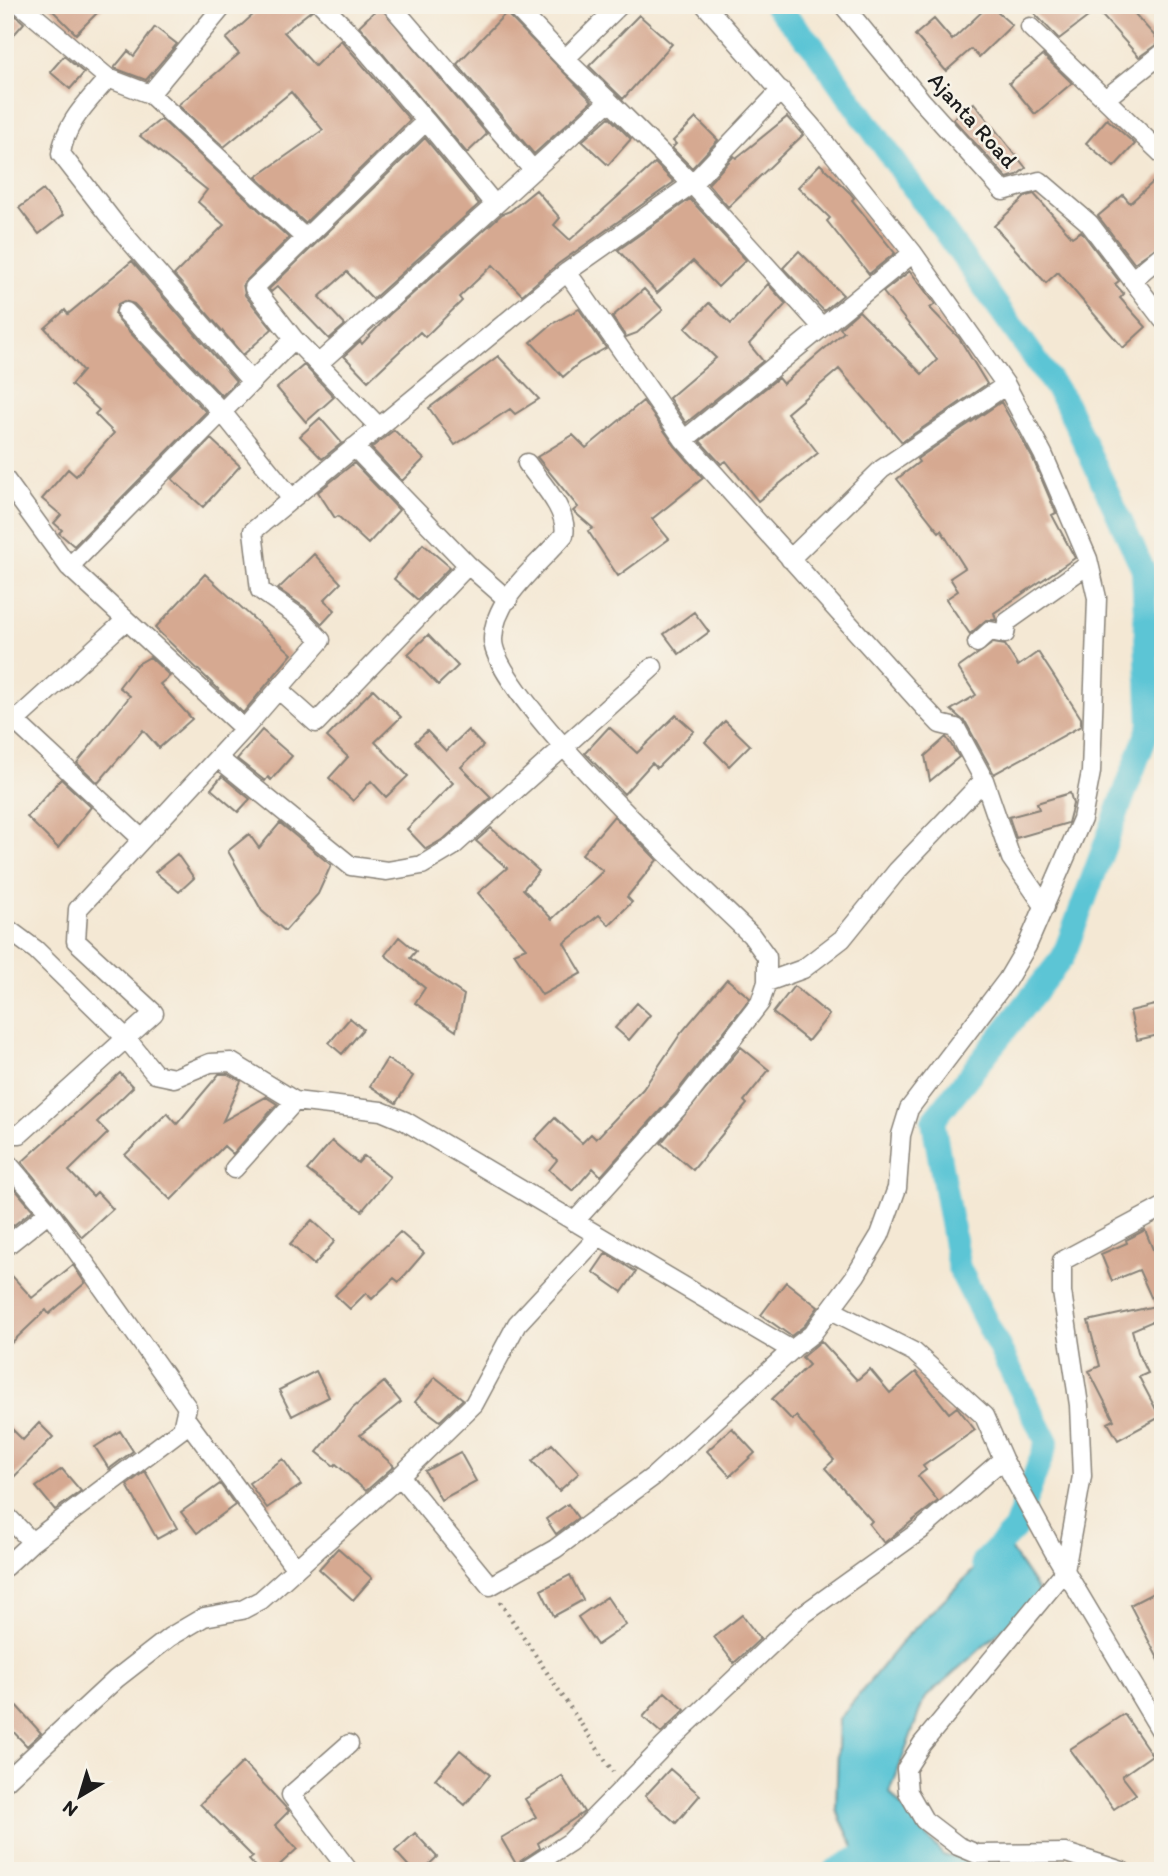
<svg xmlns="http://www.w3.org/2000/svg" width="1168" height="1876" viewBox="0 0 1168 1876" font-family="Itim,sans-serif">
<style>
.water{fill:#5bc5d5;stroke:#3c7078;stroke-width:2}
.lines{fill:none;stroke-linecap:round;stroke-linejoin:round}
.canal{stroke:#5bc5d5;stroke-width:24}
.building{fill:#d6a991}
.street-casing{stroke:#888278;stroke-width:21}
.path{stroke:#888278;stroke-width:4.5;stroke-dasharray:2 5;stroke-linecap:butt}
.street{stroke:#fff;stroke-width:18}
.labels{text-anchor:middle;stroke-width:5;stroke-linejoin:round;paint-order:stroke}
.street-label{font-size:23px;fill:#1c1c1c;stroke:#f7f3e8}
</style>
<rect width="100%" height="100%" fill="#f7f3e8"/>
<filter id="ink" filterUnits="userSpaceOnUse"><feTurbulence type="fractalNoise" baseFrequency=".0143" numOctaves="2"/><feDisplacementMap in="SourceGraphic" scale="14" xChannelSelector="R" yChannelSelector="G"/><feConvolveMatrix kernelMatrix="1 2 1 2 8 2 1 2 1" color-interpolation-filters="sRGB"/></filter>
<filter id="wash" filterUnits="userSpaceOnUse"><feTurbulence type="fractalNoise" baseFrequency=".00686" numOctaves="4" result="noise"/><feDisplacementMap in="SourceGraphic" scale="28" xChannelSelector="R" yChannelSelector="G"/><feGaussianBlur stdDeviation="1.57" result="paint"/><feColorMatrix in="noise" values="0 0 0 0 0 0 0 0 0 0 0 0 0 0 0 0 0 1.4 0 .05"/><feComposite in="paint" operator="in"/></filter>
<g filter="url(#wash)">
<rect width="100%" height="100%" fill="#f4e8d4"/>
<!-- water -->
<path class="water" d="M1004,1540L1041,1595L924,1699L890,1793L943,1855L1078,1871H874L861,1862L836,1809L839,1719L905,1638Z"/>
<g class="lines">
<!-- canal -->
<path class="canal" d="M775,5L812,45L1065,401L1143,569L1150,725L1063,957L933,1121L959,1268L1047,1442L1015,1529L983,1562
M834,1871L889,1842"/>
</g>
<g id="blocks">
<!-- building -->
<path class="building" d="M5,5H10L13,13L24,23L5,45Z
M47,5H105L76,34Z
M264,5H311L312,10L284,32L315,66L341,40L410,120L305,223L256,177L323,130L291,92L224,147L178,105L239,54L226,39Z
M989,5L1012,25L979,57L971,49L946,71L915,35L934,19L952,40Z
M1045,5H1127L1160,42L1139,57L1097,10L1059,39L1034,13Z
M380,6L487,134L467,153L359,26Z
M506,13L592,101L534,154L457,64Z
M639,15L672,44L623,99L589,66Z
M155,27L177,44L146,80L114,68L128,51L134,56Z
M1043,55L1072,83L1035,114L1009,83Z
M64,56L84,73L70,89L50,72Z
M974,103L1026,168L1017,175L1007,178L953,119Z
M609,117L631,139L608,165L582,141Z
M787,117L803,135L728,207L708,184L734,156L736,158L750,147Z
M696,118L718,140L692,168L672,148L676,144L673,141Z
M161,119L289,238L243,284L245,295L272,329L243,355L174,275L224,225L198,202L207,190L140,136Z
M1107,119L1135,144L1114,167L1086,143Z
M425,138L479,204L373,299L347,272L319,297L345,325L329,339L278,286L271,292L269,289Z
M655,163L674,182L558,264L522,295L493,265L459,297L462,301L425,337L420,332L368,381L344,356L360,341L362,344L389,315L502,214L510,211L536,190L560,218L554,225L570,240Z
M820,164L850,193L854,198L852,200L895,253L869,274L827,221L830,218L798,187Z
M1163,173V243L1134,263L1098,216L1123,195L1130,203Z
M43,190L63,215L39,234L19,208Z
M1034,194L1072,237L1081,231L1119,281L1115,284L1124,294L1120,298L1146,327L1123,348L1058,272L1046,283L994,226L1026,196Z
M690,199L746,260L718,287L693,261L657,293L618,250Z
M799,251L843,295L824,311L783,268Z
M132,261L236,381L222,396L134,304L124,301L118,304L115,314L118,320L206,412L74,546L59,533L62,530L54,523L61,515L42,499L68,469L76,476L114,433L95,414L99,410L71,385L83,371L45,328L65,310L68,314Z
M910,271L935,304L930,308L959,338L987,384L902,442L839,369L787,413L818,453L758,501L726,461L721,464L700,441L778,378L783,384L844,332L840,328L859,311L922,374L937,360L883,292Z
M768,284L786,304L749,344L763,361L686,423L669,398L716,358L685,328L709,303L731,324Z
M644,289L663,310L637,333L626,337L612,317Z
M579,309L606,348L579,363L563,377L531,342L552,324Z
M498,356L539,399L515,414L510,409L455,445L429,408Z
M304,365L334,397L306,422L277,388Z
M643,401L675,446L703,478L652,519L669,539L618,576L588,531L593,528L573,511L578,507L537,457L573,435L586,448Z
M1001,402L1033,459L1056,513L1052,515L1075,558L994,613L996,620H986L970,634L946,599L958,591L950,578L965,568L941,530L939,532L897,479L919,462L917,459Z
M320,418L342,443L322,459L300,436Z
M394,430L424,459L402,481L371,448Z
M211,439L240,466L203,507L172,479Z
M354,463L399,510L368,544L338,516L335,518L318,492Z
M423,544L450,567L418,600L394,579Z
M314,554L341,583L324,600L335,610L322,624L307,609L278,589Z
M205,574L292,654L243,713L155,628Z
M694,612L709,632L679,654L664,634Z
M428,635L458,666L438,685L408,654Z
M993,643L1005,645L1018,666L1038,652L1081,718V726L994,774L966,723L951,710L976,695L958,668Z
M150,657L170,676L160,684L192,719L159,748L143,730L98,783L77,763L130,696L119,687L136,665Z
M373,689L401,717L375,742L408,776L386,797L371,781L353,801L329,778L348,757L327,737Z
M676,715L694,731L657,768L652,763L624,794L585,753L609,727L637,753Z
M725,721L750,745L729,766L705,742Z
M262,730L292,756L271,780L268,777L265,781L237,759Z
M468,730L483,746L461,767L491,797L445,838L426,849L407,829L453,783L415,742L427,731L446,751Z
M946,737L959,757L930,781L925,756Z
M222,776L250,799L238,812L211,789Z
M61,779L91,807L58,848L27,817Z
M1070,793L1073,804L1068,823L1016,838L1009,817L1039,809L1037,803Z
M614,816L657,860L627,897L632,902L609,925L599,915L564,943L582,973L542,995L514,953L526,948L478,893L507,868L476,841L491,828L539,871L523,889L552,919L603,871L582,854Z
M280,823L331,865L318,894L285,931L262,911L228,851L249,834L259,848Z
M177,854L194,878L179,892L155,872Z
M399,937L416,951L410,958L464,995L456,1031L415,1003L425,988L385,955Z
M727,979L750,998L675,1094L601,1176L593,1168L573,1191L549,1170L557,1160L535,1139L555,1118L582,1143L591,1134L596,1139L643,1089L681,1033Z
M794,986L829,1015L808,1041L773,1013Z
M637,1003L650,1015L629,1040L615,1028Z
M1163,1003V1034L1137,1040L1130,1011Z
M350,1018L363,1029L342,1054L329,1043Z
M741,1047L769,1070L744,1101L747,1104L693,1170L661,1143Z
M387,1059L413,1076L396,1103L370,1086Z
M120,1073L133,1087L97,1122L108,1133L69,1171L93,1196L97,1192L113,1209L82,1237L22,1162Z
M219,1074H228L241,1081L223,1121L266,1097L277,1104L233,1154L224,1146L171,1200L125,1155L167,1113L177,1124Z
M332,1141L358,1163L364,1156L390,1177L362,1211L307,1170Z
M15,1189L33,1210L5,1232V1199Z
M312,1220L335,1241L314,1265L290,1244Z
M1145,1230L1163,1274V1325L1160,1318L1132,1330L1138,1352L1148,1373L1139,1377L1160,1417L1118,1440L1108,1423L1114,1420L1089,1371L1100,1366L1088,1321L1155,1306L1139,1270L1112,1281L1101,1254L1127,1243L1126,1240Z
M400,1232L424,1253L399,1282L394,1278L372,1299L366,1293L350,1309L335,1295Z
M606,1253L636,1272L622,1292L593,1272Z
M73,1265L85,1283L49,1314L46,1310L5,1349V1268L32,1298Z
M786,1282L818,1307L804,1326L791,1336L761,1315Z
M821,1341L857,1380L870,1369L890,1393L916,1372L949,1413L957,1407L975,1430L923,1466L926,1470L918,1476L938,1501L884,1543L869,1524L872,1521L825,1468L834,1460L796,1416L792,1420L772,1399L809,1365L802,1357Z
M316,1371L329,1397L292,1416L279,1390Z
M435,1377L463,1399L440,1421L415,1402Z
M384,1382L401,1402L360,1435L394,1466L366,1491L336,1464L334,1466L317,1452L353,1408Z
M5,1422L23,1440L39,1423L53,1437L5,1486Z
M732,1428L755,1453L730,1476L707,1451Z
M120,1431L133,1451L109,1469L95,1447Z
M552,1444L579,1473L559,1491L532,1461Z
M460,1452L476,1481L441,1500L425,1471Z
M283,1459L301,1485L267,1508L249,1483Z
M62,1469L81,1491L55,1510L36,1487Z
M145,1471L177,1528L157,1539L127,1485Z
M220,1484L235,1505L197,1533L181,1512Z
M568,1504L578,1518L556,1534L546,1519Z
M338,1548L372,1578L353,1600L319,1569Z
M570,1575L583,1600L554,1616L541,1590Z
M1163,1588V1668L1130,1605Z
M607,1597L626,1625L597,1645L578,1617Z
M742,1615L760,1639L734,1663L714,1637Z
M665,1692L685,1710L661,1733L643,1717Z
M5,1693L41,1733L27,1746L5,1723Z
M1124,1714L1152,1755L1122,1776L1136,1794L1114,1809L1070,1749Z
M460,1750L490,1775L465,1805L435,1779Z
M243,1762L289,1811L275,1825L297,1849L273,1871H259L249,1860L253,1857L200,1804Z
M670,1769L700,1795L676,1823L645,1796Z
M562,1776L584,1812L538,1843L540,1848L516,1864L501,1838L536,1817L525,1799Z
M415,1833L437,1857L422,1871H413L395,1851Z"/>
</g>
</g>
<g filter="url(#ink)">
<use href="#blocks" fill-opacity="0" stroke="#888278" stroke-width="2"/>
<g class="lines">
<defs>
<path id="street" d="M21,5L108,78L150,94L305,238
M322,5L357,40L426,121
M391,5L533,170
M514,5L565,59
M843,5L921,100L1003,191L1040,181L1089,223L1163,320
M1030,27L1105,99
M1163,53L1105,99L1163,155
M108,78C88,102 65,123 61,154L116,225L252,382
M150,94L224,5
M609,101L565,59L620,5
M495,205L609,101L692,184L822,327
M567,272L684,440L913,253
M1132,280L1163,254
M126,312L222,412L292,499
M294,339L254,288L426,121L495,205L318,364
M684,440L923,706L940,724L956,728L984,780L1011,858L1045,907
M527,463C540,482 569,511 564,535C539,565 494,597 493,639C491,693 705,890 751,935L767,957V982L760,1003L684,1101L574,1222
M5,479L69,567L244,729
M790,559L882,469L1006,385
M468,565L508,600
M69,567L294,339L379,427
M126,620L15,721L142,839
M977,643L990,631L1005,634L1007,622L1089,564
M279,690L316,723L468,565L354,447
M218,758L351,866L387,871L422,865L452,847L653,667
M5,927L36,950L126,1038L155,1074L174,1078L210,1063L231,1062L295,1101L381,1111L405,1121L788,1348H794L812,1334L856,1275L880,1235L897,1188L901,1135L909,1109L1007,980L1027,946L1082,819L1091,772L1097,598L1088,559L1043,454L1006,385L913,253L812,127L705,5
M767,982L803,969L842,939L897,871L984,780
M5,1134H20L154,1013L76,941L78,909L244,729L321,640L300,618L260,590L253,531L567,272L692,184L781,90
M5,1160L49,1212L187,1407L182,1429L32,1542L5,1567
M234,1169L295,1101
M5,1247L49,1212
M831,1310L914,1352L984,1416L1003,1459L1054,1552L1163,1735
M186,1419L296,1569
M400,1476L490,1586L555,1549L654,1476L794,1348
M5,1514L32,1542
M349,1744L291,1795L349,1871
M5,1782L116,1679L170,1637L204,1617L242,1610L261,1600L400,1476L474,1404L517,1324L598,1237
M525,1871L570,1842L664,1746L801,1616L921,1530L1003,1459
M1122,1871L1066,1853L977,1854L958,1846L924,1820L908,1792L906,1769L922,1744L1065,1571L1082,1476L1079,1405L1062,1292V1261L1163,1207"/>
</defs>
<!-- street casing -->
<use href="#street" class="street-casing"/>
<!-- path -->
<path class="path" d="M500,1602L613,1772"/>
<!-- street -->
<use href="#street" class="street"/>
</g>
</g>
<g class="labels">
<!-- street labels -->
<g class="street-label">
<text transform="translate(973 120) rotate(48)" y="8">Ajanta Road</text>
</g>
</g>
<!-- margin -->
<rect width="1168" height="1876" fill="none" stroke="#f7f3e8" stroke-width="28"/>
<!-- north arrow -->
<g transform="translate(80 1796) rotate(218)" stroke="#f7f3e8" stroke-width="5" paint-order="stroke">
<path d="M0-5L12 26L0 18L-12 26Z" fill="#1c1c1c"/>
<text y="-10" font-size="19" font-weight="bold" text-anchor="middle" fill="#1c1c1c">N</text>
</g>
</svg>
